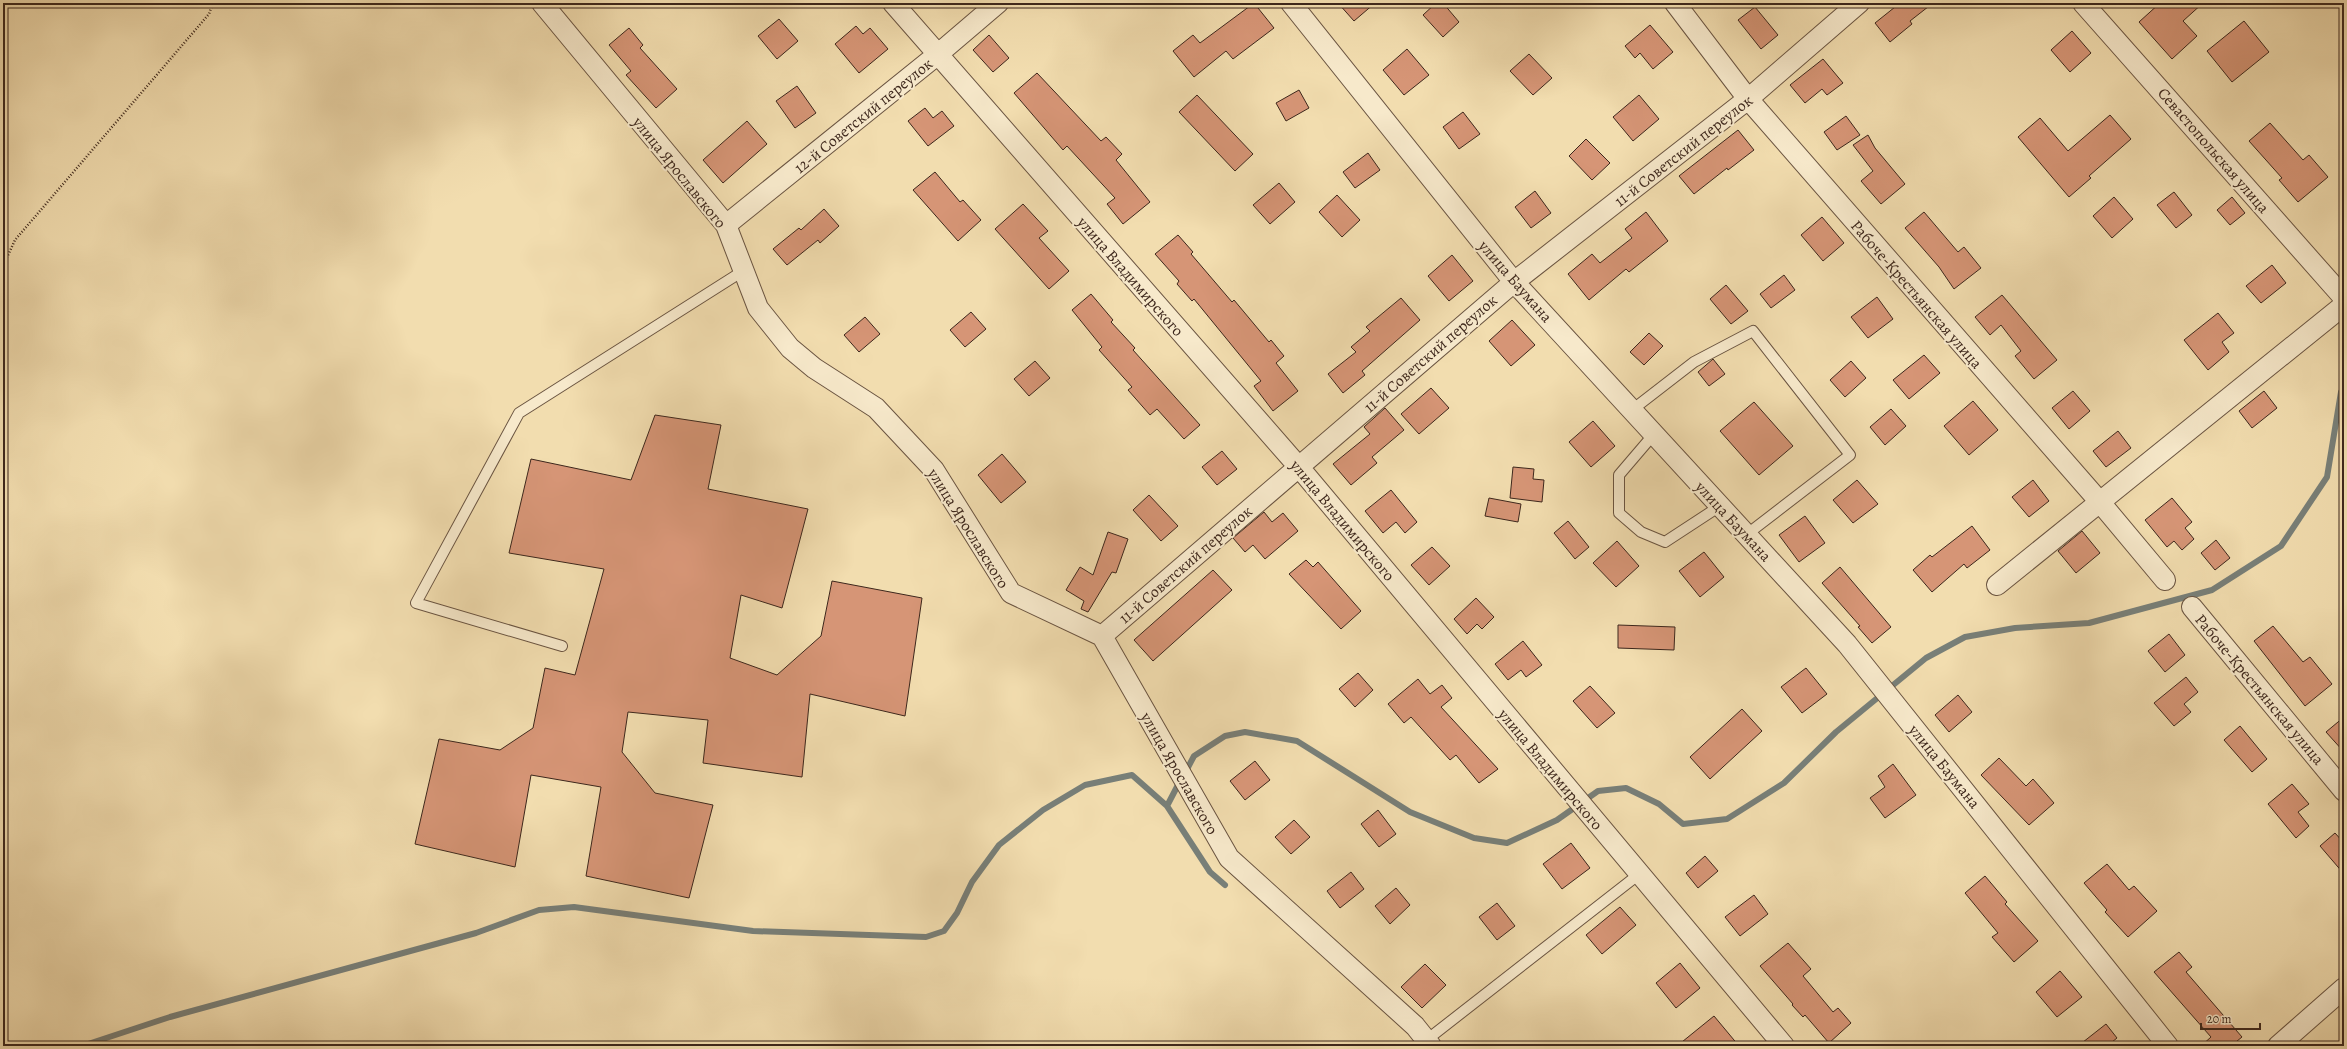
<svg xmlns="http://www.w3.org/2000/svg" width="2347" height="1049" viewBox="0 0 2347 1049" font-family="Alegreya,serif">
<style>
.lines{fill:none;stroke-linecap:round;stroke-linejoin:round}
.stream{stroke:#787f78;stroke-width:6}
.building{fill:#d69576;stroke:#3d271c}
.lane-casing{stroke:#6a5441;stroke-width:12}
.street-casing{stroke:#6a5441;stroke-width:22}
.path{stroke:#3d271c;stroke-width:2.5;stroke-dasharray:1 2;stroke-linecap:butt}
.lane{stroke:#f7e9cb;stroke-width:10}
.street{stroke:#f7e9cb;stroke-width:20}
.labels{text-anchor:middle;stroke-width:4;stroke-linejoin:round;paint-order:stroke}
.street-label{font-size:16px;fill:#3d271c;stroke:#f7e9cb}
</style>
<rect width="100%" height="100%" fill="#f2ddaf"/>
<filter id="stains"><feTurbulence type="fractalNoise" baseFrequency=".005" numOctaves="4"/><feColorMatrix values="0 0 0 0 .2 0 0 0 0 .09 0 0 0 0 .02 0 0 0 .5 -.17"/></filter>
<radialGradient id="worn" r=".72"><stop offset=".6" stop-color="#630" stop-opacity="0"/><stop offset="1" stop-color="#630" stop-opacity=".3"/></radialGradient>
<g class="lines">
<!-- stream -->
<path class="stream" d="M1185,773L1194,756L1225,736L1245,732L1297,741L1410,812L1474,838L1507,843L1557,820L1598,791L1626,788L1659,804L1683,824L1727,819L1784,783L1836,732L1926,658L1965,637L2015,628L2089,623L2212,590L2281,546L2327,477L2341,392L2344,387
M1167,806L1180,781
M82,1046L170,1017L476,933L539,910L574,907L753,931L926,937L944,931L957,913L972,882L999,845L1043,810L1085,785L1132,775L1167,806L1210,872L1225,885"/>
</g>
<!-- building -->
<path class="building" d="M1254,3L1274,28L1233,59L1226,51L1194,77L1173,51L1193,35L1200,43Z
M1338,3H1375L1354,21Z
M1436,3H1443L1459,22L1443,37L1423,15Z
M1900,3H1933L1910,21L1912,24L1890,42L1875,23Z
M2160,3H2203L2183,21L2197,36L2172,59L2139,22Z
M1755,7L1778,35L1761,49L1738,20Z
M779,19L798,41L777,59L758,36Z
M2244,21L2269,52L2232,82L2207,51Z
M1650,25L1673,52L1653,69L1640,53L1635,58L1625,46Z
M856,26L863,34L870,28L888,49L859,73L835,44Z
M629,28L643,45L640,48L677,89L656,108L626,75L631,71L609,45Z
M2072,31L2091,53L2070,72L2051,50Z
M989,35L1009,58L993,72L973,50Z
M1407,49L1429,75L1404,95L1383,70Z
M1529,54L1552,78L1533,95L1510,71Z
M1823,59L1843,83L1827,95L1822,89L1805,103L1790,85Z
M1037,73L1101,141L1106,137L1122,154L1116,160L1150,202L1123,224L1107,204L1115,198L1067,146L1063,150L1014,93Z
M797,86L816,113L795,128L776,101Z
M1299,90L1309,108L1286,121L1276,103Z
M1197,95L1253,154L1235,171L1179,112Z
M1639,95L1659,119L1633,141L1613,117Z
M925,108L933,118L942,111L954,126L928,146L908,121Z
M1463,112L1480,134L1459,149L1443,127Z
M2110,115L2131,139L2089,176L2091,178L2069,197L2018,137L2040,118L2068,151Z
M1846,116L1860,135L1837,150L1824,132Z
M747,121L767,144L723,183L703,160Z
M2270,123L2303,160L2309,155L2328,177L2298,202L2279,180L2282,178L2249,141Z
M1738,130L1754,150L1728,170L1727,168L1694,194L1679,176Z
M1868,135L1875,148L1905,184L1881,204L1861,181L1873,171L1853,145Z
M1586,139L1610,163L1592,180L1569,156Z
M1368,153L1380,170L1355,188L1343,172Z
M935,172L960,202L963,200L981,220L958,241L913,190Z
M1279,183L1295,202L1270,224L1253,205Z
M1535,191L1551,213L1531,228L1515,207Z
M2174,192L2192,215L2176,228L2157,205Z
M1337,195L1360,220L1342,237L1319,212Z
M2114,197L2133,219L2112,238L2093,216Z
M2232,197L2245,213L2230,225L2217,210Z
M1023,204L1048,231L1039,238L1069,271L1049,289L995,229Z
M824,209L839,226L820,243L818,240L787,265L773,249L799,228L801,230Z
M1646,212L1668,241L1629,272L1626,269L1589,300L1568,274L1592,254L1600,263L1632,238L1625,229Z
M1924,212L1958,252L1964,247L1981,268L1954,289L1939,267L1905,228Z
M1822,217L1844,243L1823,261L1801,235Z
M1178,235L1193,252L1191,254L1232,302L1234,300L1269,342L1271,340L1284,356L1276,363L1298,391L1273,411L1254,386L1261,381L1194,299L1192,301L1177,284L1179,281L1155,254Z
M1452,255L1473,281L1449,301L1428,276Z
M2272,265L2286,283L2261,303L2246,286Z
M1784,275L1795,290L1771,308L1760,294Z
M1726,285L1748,311L1731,324L1710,299Z
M1091,294L1113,320L1111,322L1135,348L1133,350L1200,425L1184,439L1157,409L1150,415L1128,390L1132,387L1099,350L1102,347L1072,310Z
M2002,295L2057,360L2034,379L2015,356L2021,351L2001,325L1990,335L1975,317Z
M1877,297L1893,319L1868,338L1851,317Z
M1401,298L1420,320L1362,371L1365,375L1343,393L1328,374L1356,352L1351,347L1370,331L1366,327Z
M971,312L986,329L965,347L950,330Z
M2218,313L2234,333L2222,342L2229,352L2208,370L2184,340Z
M865,317L880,334L859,352L844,335Z
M1512,320L1535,345L1511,366L1489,341Z
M1649,333L1663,346L1644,365L1630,352Z
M1924,355L1940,373L1909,399L1893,380Z
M1713,359L1725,374L1709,386L1698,372Z
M1035,361L1050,378L1029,396L1014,379Z
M1851,361L1866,378L1845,397L1830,380Z
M1431,388L1449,408L1419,434L1401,414Z
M2073,391L2090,411L2069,429L2052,408Z
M2264,391L2277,408L2252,428L2239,411Z
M1973,401L1998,430L1969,455L1944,426Z
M1754,402L1793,446L1759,475L1720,431Z
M1385,408L1404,430L1372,457L1377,463L1351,485L1333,464L1370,434L1364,427Z
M1891,409L1906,426L1885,445L1870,427Z
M655,415L721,425L708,489L808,509L782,608L741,595L730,658L777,675L821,636L832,581L922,598L905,716L810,694L802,777L703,763L708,720L628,712L622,752L655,793L713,805L689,898L586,876L601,787L531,775L515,867L415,844L439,739L500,750L533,728L545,668L575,675L604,569L509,553L531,459L631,480Z
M1593,421L1615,446L1591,467L1569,442Z
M2118,431L2131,448L2106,467L2093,451Z
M1222,451L1237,469L1217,485L1202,467Z
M1002,454L1026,482L1001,503L978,475Z
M1513,467L1534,469L1533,479L1544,480L1542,502L1510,498Z
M1857,480L1878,504L1853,523L1833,500Z
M2033,480L2049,501L2029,517L2012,497Z
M1391,490L1417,522L1405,533L1396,522L1383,533L1365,511Z
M1149,495L1178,526L1161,541L1133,510Z
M1489,498L1521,504L1518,522L1485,516Z
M2172,498L2192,522L2185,528L2194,539L2182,550L2174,541L2167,547L2145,520Z
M1264,512L1272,522L1283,513L1298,531L1265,559L1253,545L1245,552L1233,538Z
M1805,516L1825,543L1799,562L1779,535Z
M1568,521L1589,547L1575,559L1554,533Z
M1972,526L1990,550L1967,568L1964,564L1932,592L1913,570L1930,555L1932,557Z
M2082,531L2100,553L2076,573L2058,551Z
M1108,532L1128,539L1116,573L1112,572L1088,612L1081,609L1084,601L1066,590L1080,567L1093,575Z
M2216,540L2230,558L2215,570L2201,553Z
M1617,541L1639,566L1616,587L1593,563Z
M1432,547L1450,566L1429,585L1411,565Z
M1704,552L1724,577L1700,597L1679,571Z
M1306,560L1313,567L1318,562L1361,611L1341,629L1289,574Z
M1840,567L1891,627L1872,643L1858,627L1860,626L1822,583Z
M1213,570L1232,590L1153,661L1134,640Z
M1476,598L1494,617L1482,629L1477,624L1467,634L1454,619Z
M1618,625L1675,627L1674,650L1618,648Z
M2273,626L2303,662L2310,657L2332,684L2305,706L2254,641Z
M2169,634L2185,655L2165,672L2148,651Z
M1523,641L1542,665L1526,677L1521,670L1508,680L1495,664Z
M1806,668L1827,694L1802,713L1781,687Z
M1358,673L1373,690L1355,707L1339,689Z
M2186,677L2198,692L2184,704L2191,712L2174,726L2154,703Z
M1418,679L1430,694L1442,685L1452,698L1441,707L1498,769L1479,783L1456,755L1450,760L1411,717L1404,723L1388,704Z
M1590,686L1615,713L1597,728L1573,701Z
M1958,695L1972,712L1949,732L1935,715Z
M1742,709L1762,731L1710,779L1690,757Z
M2344,717V752L2326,732Z
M2240,726L2267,759L2252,772L2224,740Z
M1999,758L2026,786L2033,779L2054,803L2029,825L1981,775Z
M1255,761L1270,780L1245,800L1230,781Z
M1893,764L1916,795L1885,818L1870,798L1885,787L1878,776Z
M2292,784L2309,804L2298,812L2309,826L2296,838L2268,804Z
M1378,810L1396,834L1379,847L1361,824Z
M1294,820L1310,837L1291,854L1275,837Z
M2335,833L2344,843V874L2320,846Z
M1571,843L1590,868L1562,889L1543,864Z
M1705,856L1718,871L1698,888L1686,873Z
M2107,864L2129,890L2134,886L2157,911L2128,937L2105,912L2107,910L2084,883Z
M1351,872L1364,889L1340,908L1327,891Z
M1985,876L2007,902L2005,904L2038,941L2014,962L1992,937L1998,933L1965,893Z
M1396,888L1410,905L1390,924L1375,906Z
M1754,895L1768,914L1740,936L1725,917Z
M1497,903L1515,926L1497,940L1479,917Z
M1620,907L1636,925L1602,954L1586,935Z
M1788,943L1811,969L1803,976L1833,1012L1838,1008L1851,1023L1829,1043L1805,1015L1803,1017L1792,1005L1793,1004L1760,966Z
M2179,952L2192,967L2186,972L2242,1037L2231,1046H2201L2211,1037L2154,972Z
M1680,963L1700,988L1676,1008L1656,983Z
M1425,964L1446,985L1422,1008L1401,987Z
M2060,971L2082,997L2057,1017L2036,992Z
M1714,1016L1739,1046H1677Z
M2106,1024L2117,1038L2107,1046H2078Z"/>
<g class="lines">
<defs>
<path id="lane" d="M1632,410L1694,362L1753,331L1850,455L1746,535
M1654,434L1619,475V513L1641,532L1665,542L1720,506
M562,646L416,603L519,413L743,271
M1424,1042L1638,875"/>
<path id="street" d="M542,3L726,225L758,308L790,348L814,368L876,408L934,470L1011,593L1102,636L1229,858L1415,1026L1431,1046
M893,3L1298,466L1784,1046
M1291,3L1514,282L1847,644L2168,1046
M1675,3L1748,99L2099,501L2165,580
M2083,3L2344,298
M726,225L937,55L998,3
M1997,585L2344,305
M2192,607L2344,791
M1102,636L1514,282L1748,99L1859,3
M2278,1046L2344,988"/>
</defs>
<!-- lane casing -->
<use href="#lane" class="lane-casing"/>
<!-- street casing -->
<use href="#street" class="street-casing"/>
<!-- path -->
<path class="path" d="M3,266L15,240L209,14L213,3"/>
<!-- lane -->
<use href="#lane" class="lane"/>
<!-- street -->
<use href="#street" class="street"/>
</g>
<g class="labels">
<!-- street labels -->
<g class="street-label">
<text transform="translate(863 115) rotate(-39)" y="6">12-й Советский переулок</text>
<text transform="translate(1683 150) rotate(-38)" y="6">11-й Советский переулок</text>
<text transform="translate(2214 150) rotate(49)" y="6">Севастопольская улица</text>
<text transform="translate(680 172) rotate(51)" y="6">улица Ярославского</text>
<text transform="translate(1131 276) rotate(49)" y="6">улица Владимирского</text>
<text transform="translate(1516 281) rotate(49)" y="6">улица Баумана</text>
<text transform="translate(1917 294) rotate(49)" y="6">Рабоче-Крестьянская улица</text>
<text transform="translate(1430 353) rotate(-41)" y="6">11-й Советский переулок</text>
<text transform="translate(1343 520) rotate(50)" y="6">улица Владимирского</text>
<text transform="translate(1734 521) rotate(47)" y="6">улица Баумана</text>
<text transform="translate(969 528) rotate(58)" y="6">улица Ярославского</text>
<text transform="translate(1185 564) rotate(-41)" y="6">11-й Советский переулок</text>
<text transform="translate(2260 689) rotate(50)" y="6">Рабоче-Крестьянская улица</text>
<text transform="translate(1945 766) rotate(51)" y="6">улица Баумана</text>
<text transform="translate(1551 769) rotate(50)" y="6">улица Владимирского</text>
<text transform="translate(1180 773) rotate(60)" y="6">улица Ярославского</text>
</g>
</g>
<!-- margin -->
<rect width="2347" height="1049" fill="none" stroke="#f2ddaf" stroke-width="16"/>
<rect x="4" y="4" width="2339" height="1041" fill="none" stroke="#3d271c" stroke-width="2"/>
<rect x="8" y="8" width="2331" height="1033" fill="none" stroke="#3d271c"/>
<!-- scale -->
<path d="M2201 1023v6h59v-6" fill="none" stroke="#3d271c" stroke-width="2"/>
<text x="2207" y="1023" font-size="12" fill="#3d271c" stroke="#f7e9cb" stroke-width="3" paint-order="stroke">20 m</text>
<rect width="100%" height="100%" filter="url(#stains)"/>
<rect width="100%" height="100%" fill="url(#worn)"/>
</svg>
